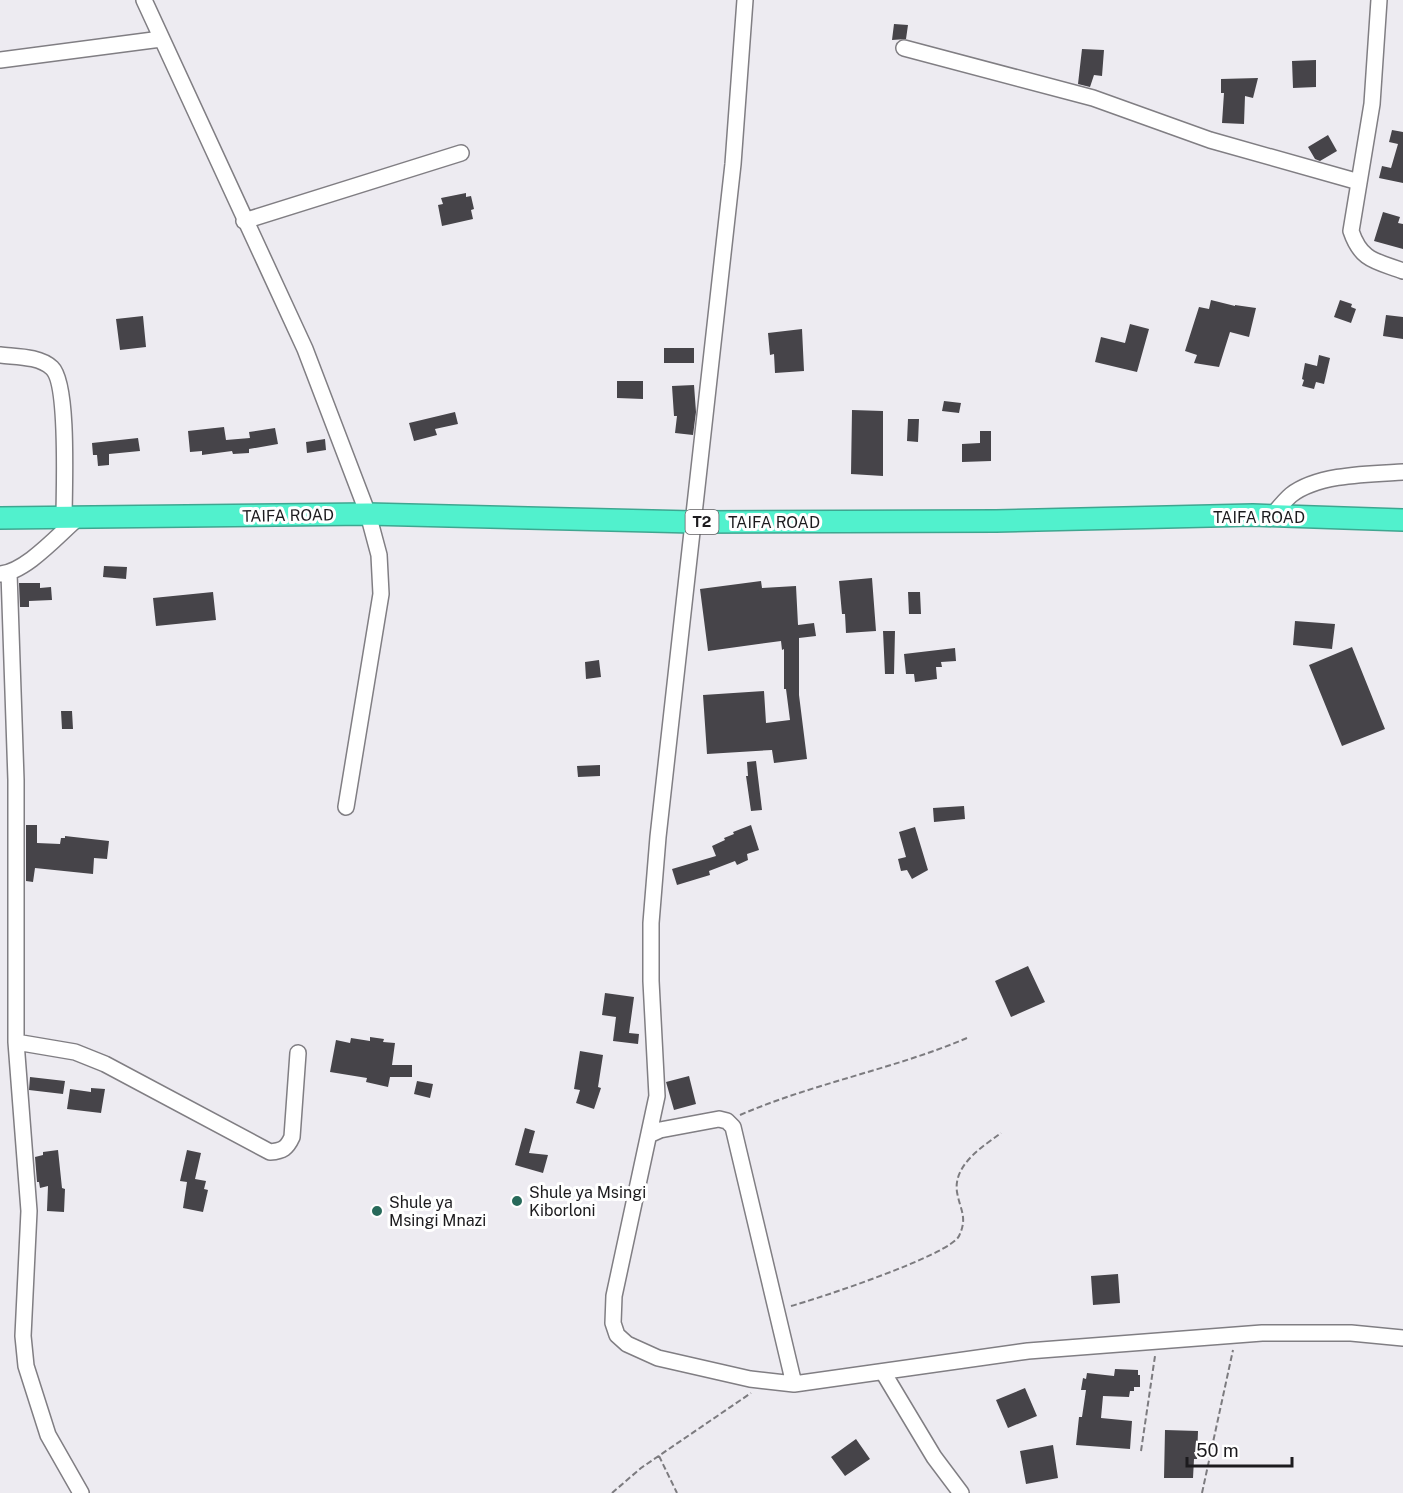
<svg xmlns="http://www.w3.org/2000/svg" width="1403" height="1493" viewBox="0 0 1403 1493" font-family="'Public Sans',sans-serif">
<style>
.building{fill:#464449}
.lines{fill:none;stroke-linecap:round;stroke-linejoin:round}
.minor-casing{stroke:#807e83;stroke-width:18}
.highway-casing{stroke:#3ea690;stroke-width:24}
.path{stroke:#7c7b7f;stroke-width:2;stroke-dasharray:6 3;stroke-linecap:butt}
.minor{stroke:#fff;stroke-width:15}
.highway{stroke:#51f1cd;stroke-width:21}
.poi-dot{fill:#27695a;stroke:#fff;stroke-width:2}
.labels{text-anchor:middle;stroke-width:6;stroke-linejoin:round;paint-order:stroke}
.shield{fill:#fff;stroke:#605f62;stroke-width:1.5}
.shield-label{font-size:15px;font-weight:bold;fill:#1c1b1e}
.street-label{font-size:16px;fill:#1c1b1e;stroke:#fff}
.poi-label{font-size:16px;fill:#1c1b1e;stroke:#fff;text-anchor:start}
</style>
<rect width="100%" height="100%" fill="#edebf1"/>
<!-- building -->
<path class="building" d="M894,24L908,25L906,39L892,40Z
M1082,49L1104,50L1102,76L1094,75L1090,87L1078,84Z
M1316,60V87L1293,88L1292,61Z
M1258,78L1253,98L1245,96L1244,124L1222,123L1224,93H1221V79Z
M1392,130L1403,132V183L1379,178L1382,166L1391,168L1398,144L1389,142Z
M1328,135L1337,151L1320,161L1315,159L1308,147Z
M466,193V197L471,196L474,209L471,210L473,219L442,226L438,205L443,204L441,198Z
M1383,212L1400,217L1398,223L1403,224V249L1374,241Z
M1211,300L1235,306V305L1256,308L1249,337L1230,332L1219,367L1194,363L1197,355L1185,351L1199,307L1209,309Z
M1340,300L1352,304L1351,307L1356,309L1351,323L1334,317Z
M1386,315L1403,317V339L1383,336Z
M143,316L146,347L120,350L116,319Z
M1130,324L1149,329L1137,372L1095,362L1101,337L1125,343Z
M802,329L804,371L775,373L774,354L770,355L768,333Z
M664,348H694V363H664Z
M1319,355L1330,358L1324,384L1316,382L1314,389L1302,386L1304,380L1302,379L1305,363L1317,366Z
M617,381H643V399L617,398Z
M694,385L696,412L693,435L675,433L677,416H674L672,386Z
M944,401L961,403L959,413L942,411Z
M852,410L883,411V476L851,474Z
M455,412L458,424L435,429L437,435L414,441L409,423Z
M908,419H919L918,442L907,441Z
M224,427L226,440L250,438L249,432L275,428L278,444L249,449V453L233,454L232,451L202,455V451L190,452L188,431Z
M980,431H991V461L962,462V444L980,443Z
M138,438L140,451L109,454V465L98,466L97,455H93L92,443Z
M325,439L326,450L307,453L306,442Z
M104,566L127,567L126,579L103,577Z
M872,578L876,631L846,633L845,614H842L839,581Z
M761,581L762,588L796,586L798,625L814,623L816,636L799,638V695L807,759L774,763L772,750L707,754L703,695L764,691L766,723L790,720L786,689H784V649L782,650L781,641L708,651L700,589Z
M19,583H40V588L51,587L52,600L29,601V607H20Z
M213,592L216,620L156,626L153,598Z
M908,592H920L921,614H909Z
M1295,621L1335,624L1332,649L1293,645Z
M883,631H895L894,674H885Z
M1352,647L1385,729L1342,746L1309,665Z
M955,648L956,661L941,662L942,667H936L937,679L915,682L914,674H906L904,654Z
M599,660L601,677L586,679L585,662Z
M61,711H72L73,729H62Z
M756,761L762,810L751,811L746,776H748L747,762Z
M600,765V776L578,777L577,766Z
M964,806L965,819L934,822L933,808Z
M26,825H37V843L60,844L61,838H65V836L109,841L107,859L94,858L93,874L35,868L33,882L26,881Z
M751,825L759,850L747,854L748,860L737,865L735,861L709,871L710,875L677,885L672,869L716,856L712,846L725,840L724,838L734,834L733,832Z
M915,827L928,870L912,879L907,870L901,871L898,859L906,857L899,832Z
M1028,966L1045,1002L1011,1017L995,981Z
M605,993L634,997L629,1033L639,1034L638,1044L613,1041L616,1017L602,1015Z
M370,1037L384,1039L383,1042L395,1043L392,1065H412V1077H390L388,1087L366,1082L367,1078L330,1072L336,1040L350,1043L351,1038L370,1041Z
M580,1051L603,1055L598,1087L601,1088L594,1109L576,1103L580,1090L574,1089Z
M689,1076L696,1104L674,1110L666,1082Z
M30,1077L65,1081L63,1094L29,1090Z
M417,1081L433,1084L430,1098L414,1094Z
M91,1088L105,1089L101,1113L67,1109L70,1089L91,1092Z
M525,1128L535,1131L529,1153L548,1155L543,1173L515,1165Z
M58,1150L62,1188L65,1189L64,1212L47,1211L48,1186L40,1188L39,1182H37L35,1157L43,1155V1152Z
M187,1150L201,1153L195,1179L206,1181L204,1189L208,1190L203,1212L183,1208L187,1182L180,1181Z
M1118,1274L1120,1303L1093,1305L1091,1276Z
M1115,1369L1138,1370V1375H1140V1387H1134V1391H1130L1129,1397L1103,1396L1101,1418L1132,1421L1130,1449L1076,1445L1079,1417H1082L1086,1390H1081L1083,1378L1086,1379L1087,1373L1114,1376Z
M1025,1388L1037,1416L1008,1428L996,1400Z
M1165,1430L1198,1431L1197,1459H1194L1193,1478H1164Z
M856,1439L870,1459L845,1476L831,1457Z
M1053,1445L1058,1478L1026,1484L1020,1451Z"/>
<g class="lines">
<defs>
<path id="minor" d="M144,0L305,349L368,514L379,555L381,594L346,807
M745,0L733,164L658,837L651,923V981L657,1096L614,1296L613,1323L617,1335L627,1344L658,1358L750,1379L794,1384L1028,1351L1262,1333H1351L1403,1338
M1379,0L1372,104L1351,231C1361,261 1376,261 1403,271
M904,48L1093,98L1210,140L1359,182
M0,60L161,39
M244,221L461,153
M0,355C17,357 39,356 52,368C69,384 64,491 64,518
M1272,516C1278,509 1284,501 1291,495C1318,474 1369,474 1403,472
M9,573L16,780V1042L29,1211L23,1336L26,1366L48,1435L81,1493
M0,574C26,572 58,535 78,518
M16,1042L75,1052L105,1064L270,1152C283,1151 287,1148 292,1137L298,1053
M649,1135L660,1130L719,1119L727,1121L733,1127L794,1384
M883,1372L934,1457L961,1493"/>
<path id="highway" d="M0,518L368,514L693,522L996,521L1253,515L1403,520"/>
</defs>
<!-- minor casing -->
<use href="#minor" class="minor-casing"/>
<!-- highway casing -->
<use href="#highway" class="highway-casing"/>
<!-- path -->
<path class="path" d="M740,1115C814,1083 894,1069 967,1038
M791,1306C817,1299 950,1255 959,1236C968,1217 960,1210 957,1192C953,1165 982,1147 1001,1133
M1141,1451L1155,1356
M659,1456L677,1493
M612,1493L641,1468L751,1393
M1202,1493L1233,1350"/>
<!-- minor -->
<use href="#minor" class="minor"/>
<!-- highway -->
<use href="#highway" class="highway"/>
</g>
<!-- markers -->
<g class="poi-dot">
<circle cx="517" cy="1201" r="6"/>
<circle cx="377" cy="1211" r="6"/>
</g>
<g class="labels">
<!-- shield labels -->
<rect class="shield" x="685.5" y="510" width="33" height="24" rx="4.5"/>
<g class="shield-label">
<text x="702" y="527">T2</text>
</g>
<!-- street labels -->
<g class="street-label">
<text transform="translate(288 515) rotate(-1)" y="6">TAIFA ROAD</text>
<text x="1259" y="523">TAIFA ROAD</text>
<text x="774" y="528">TAIFA ROAD</text>
</g>
<!-- poi labels -->
<g class="poi-label">
<text x="529" y="1198">Shule ya Msingi<tspan x="529" dy="18">Kiborloni</tspan></text>
<text x="389" y="1208">Shule ya<tspan x="389" dy="18">Msingi Mnazi</tspan></text>
</g>
</g>
<!-- scale -->
<path d="M1187 1457v9h105v-9" fill="none" stroke="#1c1b1e" stroke-width="3"/>
<text x="1196" y="1457" font-size="18" fill="#1c1b1e" stroke="#ffffff" stroke-width="4.5" paint-order="stroke">50 m</text>
</svg>
